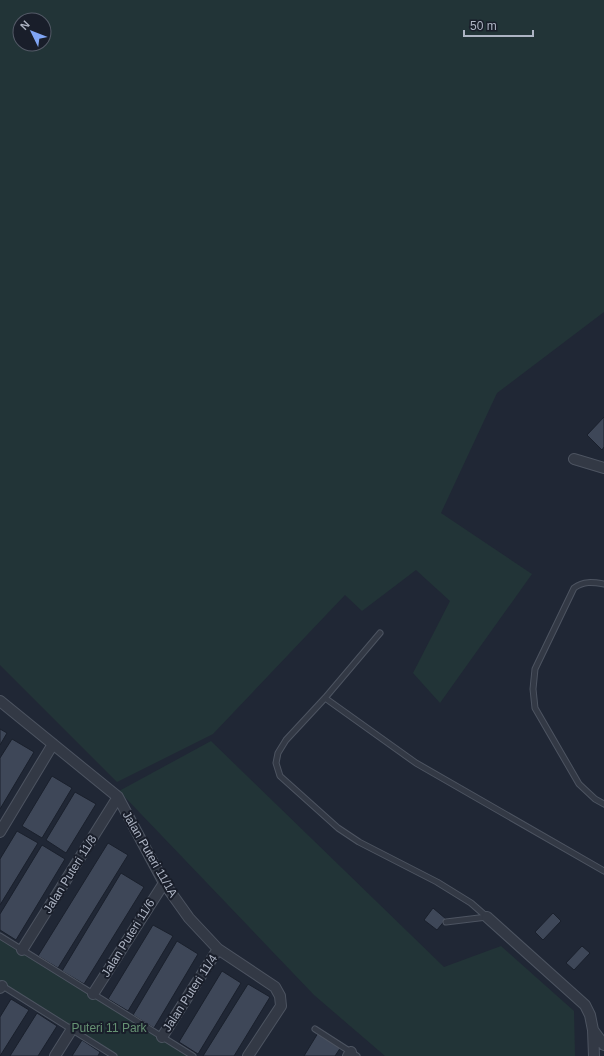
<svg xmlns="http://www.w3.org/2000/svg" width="604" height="1056" viewBox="0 0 604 1056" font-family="Helvetica,sans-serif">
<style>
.green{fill:#223437;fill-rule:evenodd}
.building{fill:#3e4758;stroke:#1a202c}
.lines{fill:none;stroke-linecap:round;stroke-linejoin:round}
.lane-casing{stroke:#4d5461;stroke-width:7}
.street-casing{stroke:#4d5461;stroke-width:12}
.lane{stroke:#333945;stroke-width:5}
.street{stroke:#333945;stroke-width:10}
.labels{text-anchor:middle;stroke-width:4;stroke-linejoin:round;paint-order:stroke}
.street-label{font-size:12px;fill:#adb4c3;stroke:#191e2a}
.park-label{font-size:12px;fill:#669273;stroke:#191e2a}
</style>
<rect width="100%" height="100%" fill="#202735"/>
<!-- green -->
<path class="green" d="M0,0H604V312L497,393L441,513L532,574L440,703L413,673L450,601L416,570L362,611L345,595L213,734L117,782L0,665ZM20,20H44V44H20Z
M211,741L444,967L501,946L574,1011L575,1056H385L314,995L119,791Z
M0,936L193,1056H114L0,984Z"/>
<!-- building -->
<path class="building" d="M604,417V447L602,450L587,435Z
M0,729L7,733L0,745Z
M12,739L34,752L0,809V758Z
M52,776L72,788L42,838L22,826Z
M75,792L96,804L66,853L46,840Z
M17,831L38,843L0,905V859Z
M108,843L128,855L58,968L38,956Z
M42,845L65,859L16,940L0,930V914Z
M121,873L144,887L84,984L62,971Z
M433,908L446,919L437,930L424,920Z
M553,913L561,921L543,940L535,932Z
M153,925L173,936L128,1011L108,999Z
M177,941L198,954L154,1028L133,1015Z
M582,946L590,953L574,970L566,963Z
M222,971L241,983L198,1054L179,1042Z
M248,984L270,997L234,1056H203Z
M11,999L29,1010L0,1056V1017Z
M37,1013L57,1026L38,1056H10Z
M318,1033L341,1047L335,1056H304Z
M82,1040L100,1052L98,1056H72Z"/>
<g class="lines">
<defs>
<path id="lane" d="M604,584C592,582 584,581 574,588L535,669L533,689L535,708L579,784L595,799L604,804
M380,633L325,698L286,740L278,753L276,763L280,776L338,828L359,842L437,882L471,903L487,917
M325,698L416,763L604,871
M446,922L487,917
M0,936L193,1056
M1,985L114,1056
M315,1029L357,1056"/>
<path id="street" d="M574,459L604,468
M0,701L118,797L164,883L189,918L218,949L275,987L280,996L281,1006L248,1056
M0,832L53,744
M487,917L585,1005L590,1015L593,1030
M22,950L118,797
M0,988L2,986
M93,994L164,883
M162,1037L218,949
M55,1056L72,1029
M348,1056L351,1052
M594,1056L593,1030L604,1045"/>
</defs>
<!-- lane casing -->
<use href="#lane" class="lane-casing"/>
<!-- street casing -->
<use href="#street" class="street-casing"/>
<!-- lane -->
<use href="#lane" class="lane"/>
<!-- street -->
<use href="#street" class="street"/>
</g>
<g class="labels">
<!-- street labels -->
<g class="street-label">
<text transform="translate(150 854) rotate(60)" y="4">Jalan Puteri 11/1A</text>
<text transform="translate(70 874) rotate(-58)" y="4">Jalan Puteri 11/8</text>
<text transform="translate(128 938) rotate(-58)" y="4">Jalan Puteri 11/6</text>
<text transform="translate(190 993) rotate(-57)" y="4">Jalan Puteri 11/4</text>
</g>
<!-- park labels -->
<g class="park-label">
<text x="109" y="1032">Puteri 11 Park</text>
</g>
</g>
<!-- north arrow -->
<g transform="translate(32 32) rotate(313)"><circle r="19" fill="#191e2a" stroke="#545a67"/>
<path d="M0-3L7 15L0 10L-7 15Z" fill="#80a5f4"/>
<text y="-6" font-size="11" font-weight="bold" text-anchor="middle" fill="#adb4c3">N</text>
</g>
<!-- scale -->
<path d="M464 30v6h69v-6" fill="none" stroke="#adb4c3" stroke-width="2"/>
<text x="470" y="30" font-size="12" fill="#adb4c3" stroke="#191e2a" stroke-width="3" paint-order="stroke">50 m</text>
</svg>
